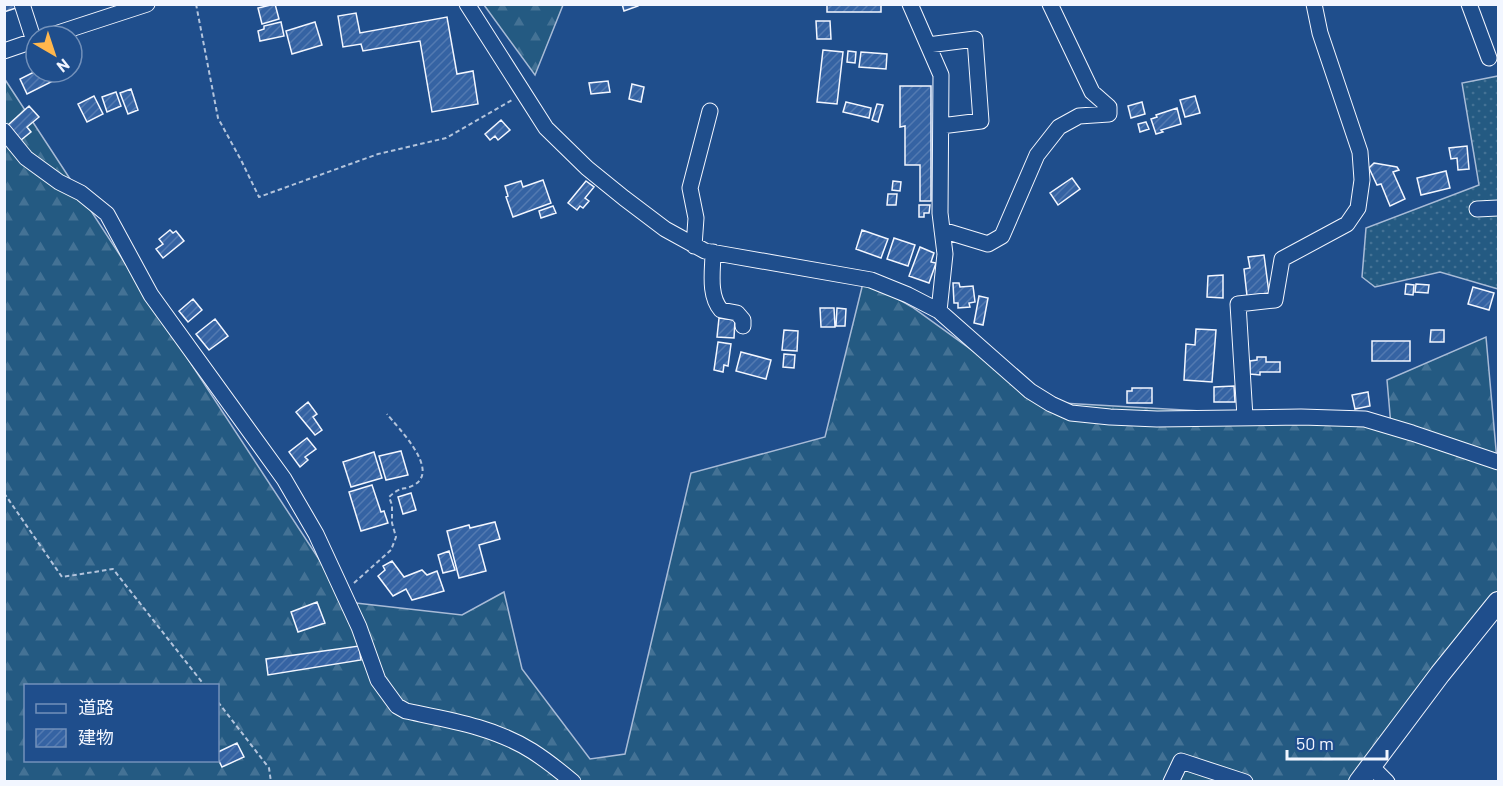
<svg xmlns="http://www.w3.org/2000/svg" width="1503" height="786" viewBox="0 0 1503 786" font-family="Barlow,'Noto Sans JP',sans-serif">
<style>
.grass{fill:url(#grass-dots);stroke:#a8bbd7;stroke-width:1.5}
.forest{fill:url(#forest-firs);stroke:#a8bbd7;stroke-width:1.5;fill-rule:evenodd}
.building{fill:url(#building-hatch);stroke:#f2f6ff;stroke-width:1.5}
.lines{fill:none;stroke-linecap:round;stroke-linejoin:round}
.minor-casing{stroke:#f2f6ff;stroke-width:17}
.major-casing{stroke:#f2f6ff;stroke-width:22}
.path{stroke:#b3c4dc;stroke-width:2;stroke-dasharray:4.5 3;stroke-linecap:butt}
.minor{stroke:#1f4e8c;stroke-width:15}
.major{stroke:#1f4e8c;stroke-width:20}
</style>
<defs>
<pattern id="grass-dots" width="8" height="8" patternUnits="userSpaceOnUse" patternTransform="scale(1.5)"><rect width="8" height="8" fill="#245a82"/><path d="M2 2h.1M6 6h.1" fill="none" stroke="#447295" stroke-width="1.8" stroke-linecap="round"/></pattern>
<pattern id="forest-firs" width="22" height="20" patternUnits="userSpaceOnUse" patternTransform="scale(1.5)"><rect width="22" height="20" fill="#245a82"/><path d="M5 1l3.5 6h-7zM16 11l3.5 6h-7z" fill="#447295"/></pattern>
<pattern id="building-hatch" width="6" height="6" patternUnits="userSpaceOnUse" patternTransform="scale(1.5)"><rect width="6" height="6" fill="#3563a3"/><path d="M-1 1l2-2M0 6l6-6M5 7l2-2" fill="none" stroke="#537ab1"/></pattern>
</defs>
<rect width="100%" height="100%" fill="#1f4e8c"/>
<!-- grass -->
<path class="grass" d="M1498,76V289L1440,272L1375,287L1362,277L1366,228L1479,185L1462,83Z"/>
<!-- forest -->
<path class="forest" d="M484,5H563L535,75Z
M4,78L347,602L462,615L504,592L522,669L590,759L625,754L691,473L825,437L864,279L912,307L1044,402L1309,417L1391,426L1387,380L1486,337L1498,472V610L1362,781H5ZM26,686H218V760H26Z"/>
<!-- building -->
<path class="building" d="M4,4H14L16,8L4,12Z
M275,4L279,19L262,24L258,8Z
M622,4H638V6L624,11Z
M827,4H881V12H827Z
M356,13L360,33L447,17L457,74L473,71L478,104L432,112L420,41L363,51L361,44L343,47L338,16Z
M816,21H830L831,39H817Z
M281,22L284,36L260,41L258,31L264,29V26Z
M315,22L322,45L292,54L286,31Z
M823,50L843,52L837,104L817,102Z
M848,51L856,52L855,63L847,62Z
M861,52L887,54L886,69L859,67Z
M36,71L51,72L55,80L27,94L20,79Z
M608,81L610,92L591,94L589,83Z
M632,84L644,87L641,102L629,99Z
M900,86H931V201H920V165H905V126L900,127Z
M131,89L138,110L128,114L120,93Z
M116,92L121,106L107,112L102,97Z
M94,96L103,114L87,122L78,104Z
M1195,96L1200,113L1185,117L1180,100Z
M846,102L871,108L869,118L843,112Z
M1142,102L1145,114L1131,118L1128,106Z
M877,104L883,105L878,122L872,120Z
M29,106L39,117L27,127L31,132L21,140L8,125Z
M1177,108L1181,124L1161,130L1163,132L1156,134L1151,119L1157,117L1156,115Z
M501,120L510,130L498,140L495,136L490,140L485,134Z
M1146,122L1149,129L1140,132L1138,124Z
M1467,146L1469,169L1458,170L1457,158L1451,159L1449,148Z
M1374,163L1397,167L1399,170L1393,172L1405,199L1390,206L1381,184L1377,185L1369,168Z
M1446,171L1450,188L1421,195L1417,178Z
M1072,178L1080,189L1058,205L1050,193Z
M543,180L551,203L513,217L506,197L508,196L505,186L521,181L523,187Z
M586,181L594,187L585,198L589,201L583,208L580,206L577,210L568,203Z
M893,181L901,182L900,191L892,190Z
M888,194H897L896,205H887Z
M919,205H930L929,213H924V217H919Z
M553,206L556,213L541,218L539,211Z
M170,230L173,233L176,231L184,241L163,258L156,249L163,244L159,239Z
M862,230L888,239L881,258L856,249Z
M894,238L915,245L908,266L887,259Z
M920,247L934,253L931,262L936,263L929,283L909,276Z
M1264,255L1269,293L1247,296L1244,269L1250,268L1248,257Z
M1223,275V298L1207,297L1208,276Z
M953,283H959L960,287L973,286L975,302L969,303L970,307L958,308V303H954Z
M1406,284L1414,285L1413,295L1405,294Z
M1416,284L1429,285L1428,293L1415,292Z
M1473,287L1494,293L1489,310L1468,304Z
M979,296L988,298L983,325L974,323Z
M193,299L202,310L188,322L179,311Z
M820,308H834L835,327H821Z
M837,308L846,309L845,326H836Z
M719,318L735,320L734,338L717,337Z
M215,319L228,336L209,350L196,334Z
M1196,329L1216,330L1212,382L1184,380L1186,344L1195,345Z
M784,330L798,331L797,351L782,350Z
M1431,330H1444V342H1430Z
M1372,341H1410V361H1372Z
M718,342L731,344L728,366L724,365L723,372L714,370Z
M741,352L771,360L766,379L736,371Z
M784,354L795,355L794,368L783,367Z
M1257,357H1266V362H1280V372H1260V375L1250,374V361L1257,360Z
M1234,386L1235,402H1214V387Z
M1132,388H1152V403H1127V391H1132Z
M1368,392L1370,406L1355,409L1352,395Z
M308,402L317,414L313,417L322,430L315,435L296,412Z
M307,438L316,449L305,457L308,460L300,467L289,452Z
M401,451L408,475L386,480L379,456Z
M374,452L382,478L351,487L343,462Z
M372,485L381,512L384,511L388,523L361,531L349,492Z
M411,493L416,510L403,514L398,497Z
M495,522L500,539L479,545L486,571L459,578L447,531L469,525L470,528Z
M449,551L455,570L443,573L438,555Z
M392,561L404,577L422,570L427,575L437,571L444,591L412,600L406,589L393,596L378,576L385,570L383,566Z
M317,602L325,623L298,632L291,612Z
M359,646L361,660L268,675L266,659Z
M237,743L244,757L222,767L218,759V752Z"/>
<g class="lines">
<defs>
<path id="minor" d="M22,4L34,41
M467,4L546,128L587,168L624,198L665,229L705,251L871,280L908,295L939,311L1030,391L1051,404L1071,413L1110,417L1157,419L1301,417L1365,419L1412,433L1498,462
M910,4L941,75L940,213L945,254L939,311
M1469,4L1489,58
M49,36L147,4
M928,45L975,39L981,121L941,126
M4,51L36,40
M4,131L26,158L59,182L81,193L107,214L151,295L284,479L316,534L359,627L378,680L397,706L406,711C449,720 494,727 532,751C546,760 560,771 573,782
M1477,209L1498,208
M942,230L988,244L1002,236L1037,155L1059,127L1079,116L1109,114V107L1092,92L1050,4
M694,246L696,218L690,188L710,111
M713,252C713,270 708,295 721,310L737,313L743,320V326
M1245,417L1238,304L1275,300L1282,259L1347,224L1358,208L1362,180L1360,152L1320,33L1314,4
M1371,766L1387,782
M1171,782L1181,761L1245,782"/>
<path id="major" d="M1359,782L1440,674L1498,602"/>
</defs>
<!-- minor casing -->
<use href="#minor" class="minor-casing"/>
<!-- major casing -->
<use href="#major" class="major-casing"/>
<!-- path -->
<path class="path" d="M196,4L218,118L242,162L259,197L378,154L446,138L512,100
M4,493L62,577L113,569L205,686
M354,583L391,550L396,537L392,523V505L389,497C402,485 403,491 414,485C441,470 397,427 387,414
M218,702L269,768L271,782"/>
<!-- minor -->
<use href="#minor" class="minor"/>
<!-- major -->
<use href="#major" class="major"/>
</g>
<!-- border -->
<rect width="1503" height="786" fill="none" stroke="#f2f6ff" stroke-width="12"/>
<!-- legend -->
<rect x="24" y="684" width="195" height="78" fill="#1f4e8c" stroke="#7391ba" stroke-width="1.5"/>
<rect x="36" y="704" width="30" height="9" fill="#1f4e8c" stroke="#7391ba" stroke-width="1.5"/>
<text x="78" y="714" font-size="18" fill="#f2f6ff">道路</text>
<rect x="36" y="729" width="30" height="18" fill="url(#building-hatch)" stroke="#7391ba" stroke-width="1.5"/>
<text x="78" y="744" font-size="18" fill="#f2f6ff">建物</text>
<!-- north arrow -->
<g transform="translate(54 54) rotate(141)"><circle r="28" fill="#1f4e8c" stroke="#7391ba" stroke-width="1.5"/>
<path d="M0-4.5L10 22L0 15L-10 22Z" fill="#ffb74d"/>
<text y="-9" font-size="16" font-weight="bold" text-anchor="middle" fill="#f2f6ff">N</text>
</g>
<!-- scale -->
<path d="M1287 750v9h100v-9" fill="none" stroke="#f2f6ff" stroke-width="3"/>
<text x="1296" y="750" font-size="18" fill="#f2f6ff" stroke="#1f4e8c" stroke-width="4.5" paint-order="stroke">50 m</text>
</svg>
